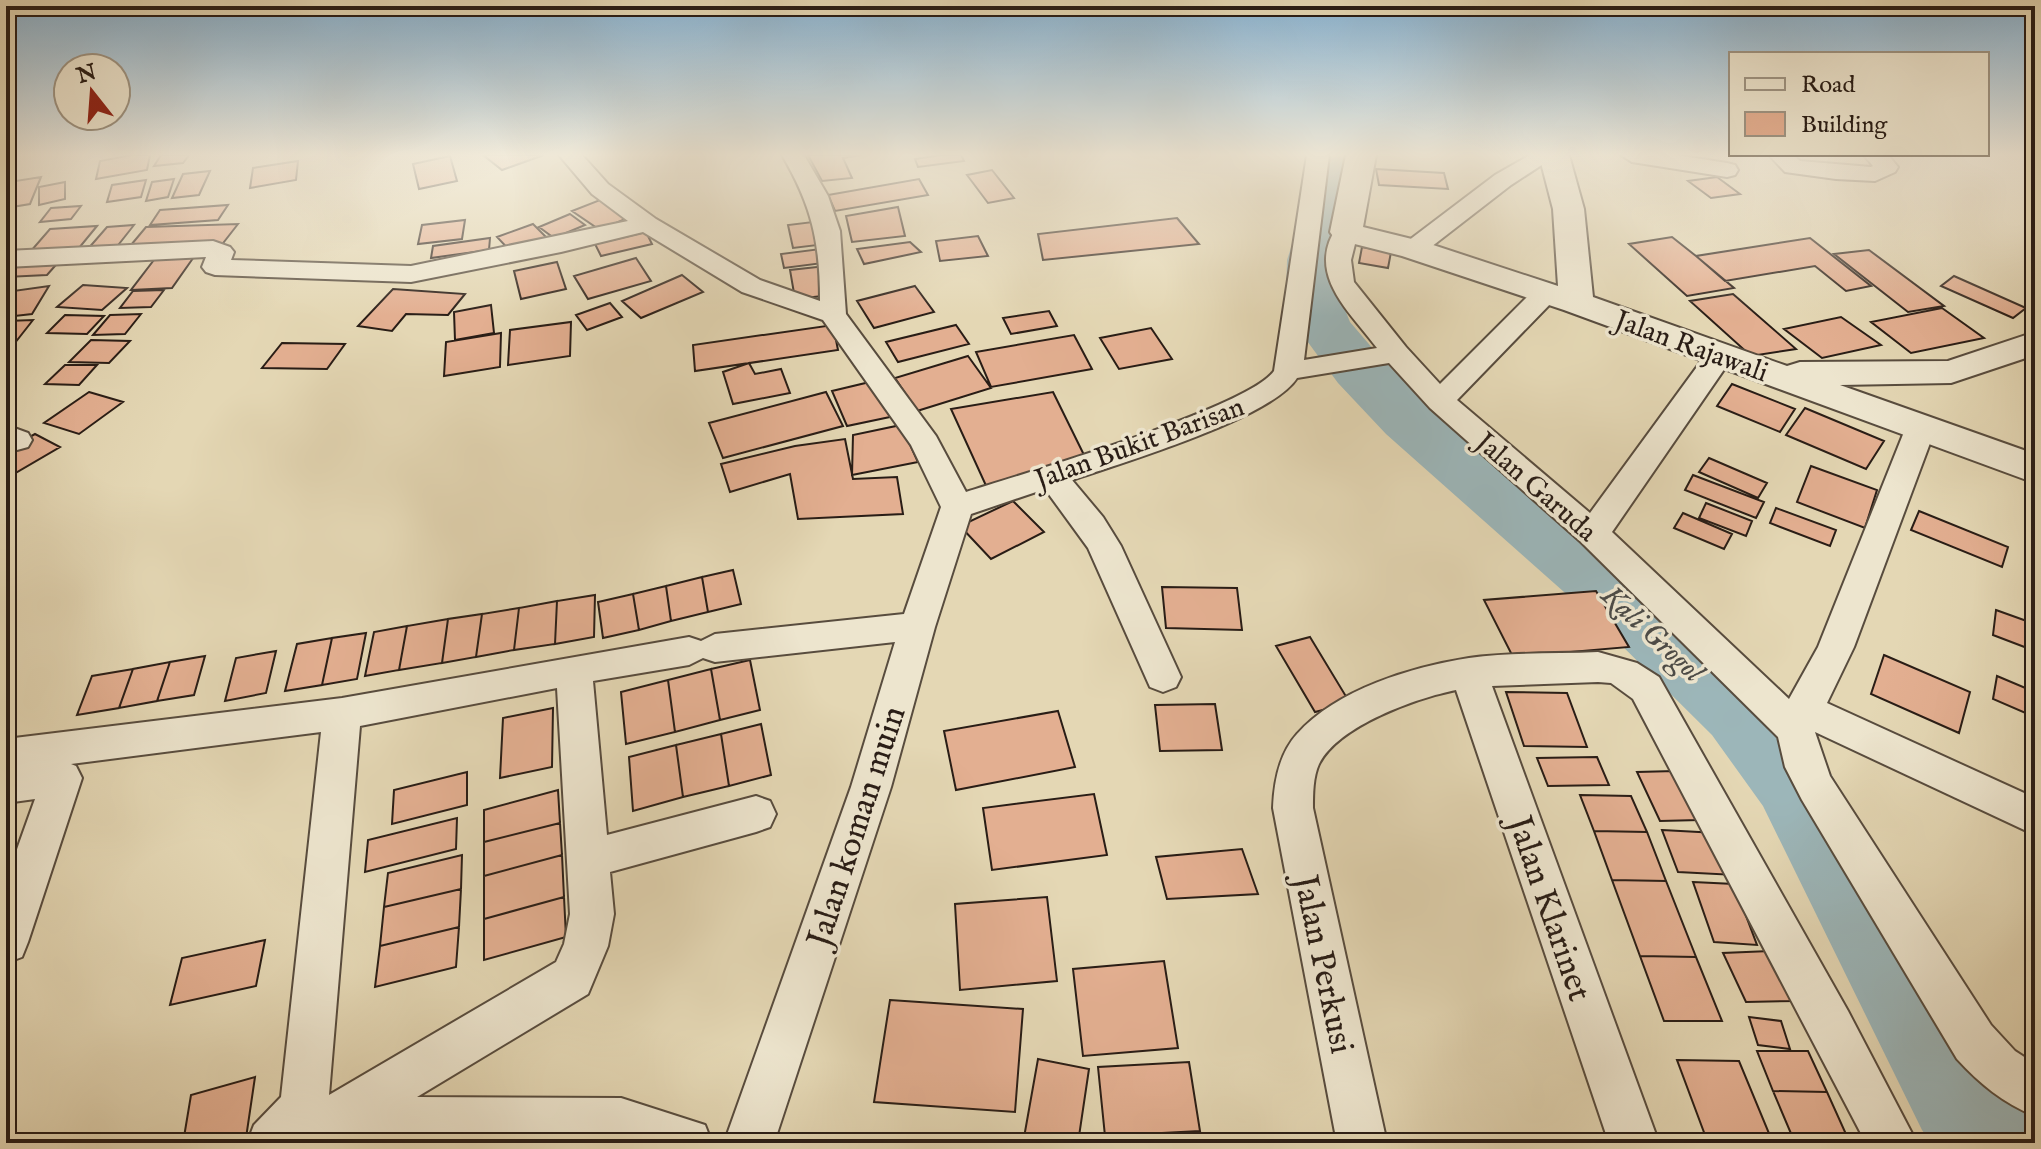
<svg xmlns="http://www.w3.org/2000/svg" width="2041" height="1149" viewBox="0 0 2041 1149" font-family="'IM FELL English',serif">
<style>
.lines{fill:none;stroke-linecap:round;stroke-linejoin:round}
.river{fill:#9cb6b9;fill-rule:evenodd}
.building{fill:#e3af91;stroke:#291d16;stroke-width:2}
.minor-casing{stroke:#584c3e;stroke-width:4}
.tertiary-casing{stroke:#584c3e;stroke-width:4}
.minor{fill:#ede5ce;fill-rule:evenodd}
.tertiary{fill:#ede5ce;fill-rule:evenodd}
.labels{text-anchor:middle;stroke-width:7;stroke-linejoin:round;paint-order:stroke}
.street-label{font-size:28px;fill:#291d16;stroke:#ede5ce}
.water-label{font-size:30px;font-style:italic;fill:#4c4b47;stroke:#ede5ce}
.near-street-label{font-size:34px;fill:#291d16;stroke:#ede5ce}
</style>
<rect width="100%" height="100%" fill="#e4d7b4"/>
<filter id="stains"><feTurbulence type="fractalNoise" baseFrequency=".0025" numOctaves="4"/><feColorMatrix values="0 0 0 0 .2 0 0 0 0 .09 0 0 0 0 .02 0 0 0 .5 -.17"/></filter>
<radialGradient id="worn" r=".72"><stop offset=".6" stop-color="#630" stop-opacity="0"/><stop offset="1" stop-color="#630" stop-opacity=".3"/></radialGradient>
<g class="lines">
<!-- river -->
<path class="river" d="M1321,155H1367L1339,260L1340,297L1350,322L1380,357L1430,406L1649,585L1766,689L1821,756L1992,1060L2016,1089L2035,1102V1143H1931L1922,1130L1763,806L1712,735L1599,623L1386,434L1338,383L1296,326L1286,297L1287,260Z"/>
</g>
<!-- building -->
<path class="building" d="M132,155H150L147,170L96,179L100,161Z
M161,155H189L183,163L154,166Z
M483,155H544L502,170Z
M808,155H862L843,158L852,178L822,181Z
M941,155H961L964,161L918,167L915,159Z
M450,156L457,181L419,189L413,164Z
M298,161L296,180L250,188L253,168Z
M1376,169L1444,173L1448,189L1379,185Z
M992,170L1014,198L988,203L967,175Z
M210,171L199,195L172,198L183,174Z
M41,177L30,204L6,208L9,182Z
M1717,177L1740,194L1711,198L1688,181Z
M174,179L168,197L146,201L152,182Z
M919,179L928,195L835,211L828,195Z
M146,180L141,197L107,202L112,185Z
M65,182V199L39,205V187Z
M605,198L632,216L600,230L572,211Z
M228,205L218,220L150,225L160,210Z
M81,206L71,219L40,222L51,208Z
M898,207L905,236L852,242L846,216Z
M570,214L585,225L554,238L539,227Z
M1177,218L1199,244L1043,260L1038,234Z
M465,220L462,239L418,244L422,225Z
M821,221L826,244L793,248L788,225Z
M238,224L220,247L126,251L146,227Z
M533,224L550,241L513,254L497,237Z
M134,225L115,249L87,250L107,227Z
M97,226L79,248L30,252L50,229Z
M646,232L652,244L601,256L595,244Z
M978,236L988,256L940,261L936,241Z
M1672,237L1696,256L1734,288L1687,296L1629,244Z
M490,238L489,250L431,258L433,246Z
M1810,238L1871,286L1846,291L1815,266L1725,281L1696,256Z
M910,242L921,252L864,264L857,249Z
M1362,247L1391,252L1388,268L1359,263Z
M828,248L831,262L784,268L781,254Z
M1869,250L1944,306L1908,312L1834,254Z
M196,254L172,288L131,290L157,256Z
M62,258L47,275L6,277V270L15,260Z
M636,258L651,281L588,299L574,276Z
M557,262L566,289L521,299L514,271Z
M826,266L832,295L795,299L790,270Z
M682,275L703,292L641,318L622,301Z
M1954,276L2026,308L2013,318L1941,286Z
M83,285L127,288L102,310L57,307Z
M49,286L32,314L6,317V292Z
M915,286L934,312L874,328L857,301Z
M393,289L465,294L448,315L406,314L392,331L358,326Z
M164,290L151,307L120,308L133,291Z
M1733,294L1796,349L1751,356L1690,301Z
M610,303L622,317L587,330L576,315Z
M491,305L494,333L455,340L454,312Z
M1942,308L1984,338L1911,353L1871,322Z
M1049,311L1057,326L1011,334L1003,318Z
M141,314L125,334L93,335L110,315Z
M65,315L104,316L87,334L47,333Z
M1841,317L1881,345L1822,358L1784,329Z
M33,320L7,353H6V321Z
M571,322L570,356L508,365L510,330Z
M833,325L838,350L695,371L693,345Z
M956,325L969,344L898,362L886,342Z
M1151,328L1172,359L1119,369L1100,338Z
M501,333L500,367L444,376L446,342Z
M1074,335L1092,369L991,387L976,352Z
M91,340L130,341L109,363L69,362Z
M282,343L345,344L327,369L262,368Z
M968,356L991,388L917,411L895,378Z
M749,363L755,374L781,369L790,393L733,404L723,372Z
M65,365H97L79,385L45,384Z
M874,381L890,417L847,426L832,391Z
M1732,384L1795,409L1780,432L1717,406Z
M89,392L123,402L79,434L44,423Z
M826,392L843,426L723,458L709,423Z
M1053,392L1085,457L988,490L951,409Z
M1805,408L1884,441L1866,469L1786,435Z
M901,425L918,462L852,475L853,435Z
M35,434L60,447L12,475L6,471V450Z
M845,439L853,479L897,477L903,514L798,519L790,474L730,492L721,464L795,446Z
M1709,458L1767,483L1758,498L1699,472Z
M1811,466L1877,490L1865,528L1797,502Z
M1693,475L1764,502L1756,518L1685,490Z
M1013,501L1044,532L991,559L960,526Z
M1706,503L1752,521L1746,536L1699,518Z
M1776,508L1836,530L1830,546L1770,523Z
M1919,511L2008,547L2002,567L1911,530Z
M1683,513L1732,534L1724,549L1674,528Z
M733,570L741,604L708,612L702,577Z
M702,577L708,612L671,621L666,586Z
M666,586L671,621L639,630L633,594Z
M1162,587L1237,588L1242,630L1166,628Z
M1596,591L1629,647L1513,657L1484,600Z
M633,594L639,630L603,638L598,602Z
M595,595L594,637L555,644L557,601Z
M557,601L555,644L514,650L519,608Z
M519,608L514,650L476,657L482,614Z
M1996,610L2035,624V651L1993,635Z
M482,614L476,657L442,663L448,619Z
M448,619L442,663L399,670L407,626Z
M407,626L399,670L365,676L374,632Z
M366,633L357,679L322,685L332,638Z
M1310,637L1350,703L1315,712L1276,646Z
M332,638L322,685L285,691L297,644Z
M276,651L266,693L225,701L236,658Z
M1884,655L1970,692L1959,733L1871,694Z
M205,656L194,695L157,701L170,662Z
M750,660L760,710L720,720L711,669Z
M170,662L157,701L119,708L133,669Z
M133,669L119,708L77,715L92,676Z
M711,669L720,720L675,732L668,680Z
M1997,676L2035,692V717L1993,699Z
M668,680L675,732L626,744L621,692Z
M1506,692L1567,693L1587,747L1524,746Z
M1215,704L1222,750L1160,751L1155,705Z
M553,708L552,767L500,778L503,718Z
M1058,711L1075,767L956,790L944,731Z
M761,724L771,775L729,786L721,734Z
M721,734L729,786L683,797L676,745Z
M676,745L683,797L633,811L629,757Z
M1597,757L1609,785L1548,786L1537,758Z
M1675,771L1699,820L1660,821L1637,772Z
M467,772V805L392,824L394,790Z
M558,790L560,823L484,842V810Z
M1094,794L1107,855L992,870L983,808Z
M1580,795L1631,796L1647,832L1594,831Z
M457,818L456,849L365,872L368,840Z
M560,823L562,855L484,876V842Z
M1662,830L1717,833L1735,875L1678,872Z
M1594,831L1647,832L1666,881L1612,880Z
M1242,849L1258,894L1167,899L1156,857Z
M462,855L461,889L384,907L388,873Z
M562,855L564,897L484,919V876Z
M1612,880L1666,881L1696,957L1640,956Z
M1693,882L1734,884L1757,945L1714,942Z
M461,889L459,927L380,946L384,907Z
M564,897L566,937L484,960V919Z
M1047,897L1057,981L960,990L955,904Z
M459,927L456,967L375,987L380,946Z
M265,940L256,986L170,1005L182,958Z
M1770,951L1796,1001L1746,1002L1723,953Z
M1640,956L1696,957L1722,1021H1664Z
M1164,961L1178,1048L1083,1056L1073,969Z
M890,1000L1023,1009L1015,1112L874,1102Z
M1749,1017L1781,1021L1790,1049L1758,1045Z
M1757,1051H1808L1827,1092L1773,1091Z
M1038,1059L1089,1069L1078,1143H1023Z
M1677,1060L1739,1061L1773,1143H1708Z
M1189,1062L1200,1131L1105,1136L1098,1067Z
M255,1077L246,1138L229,1143H183L191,1095Z
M1773,1091L1827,1092L1850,1143H1795Z"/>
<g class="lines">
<defs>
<path id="minor" d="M559,155H582L608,184L656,219L760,280L820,301C820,242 812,206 782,155H804L828,196L840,231L846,314L936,436L966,492C1019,475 1248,408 1274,371L1307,155H1329L1304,360L1377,348C1350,312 1305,274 1337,227H1355L1358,232L1351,260L1354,282L1406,347L1440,384L1536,288H1554L1558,294L1554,300L1457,400L1590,513L1710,349L1720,346L1730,349L1734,355L1612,532L1789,699L1818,647L1906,427L1910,420L1921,417L1932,420L1936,427L1854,647L1827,703L2035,798V835L1815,732L1830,776L1991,1025L2015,1051L2035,1064V1116C2003,1103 1980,1084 1957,1059L1802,800L1785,767L1778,737L1581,542L1430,408L1389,363L1297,378C1272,418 1122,463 1072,480L1103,517L1121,546L1181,677L1176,687L1163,692L1150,687L1088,548L1045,489L971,514L935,627L891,787L774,1143H724L851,787L895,642L715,662L703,658L689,665L593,681L607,835L756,796L770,801L776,814L770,827L756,832L610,872L614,914L608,946L588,994L417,1097L621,1098L705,1125L712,1143H325L311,1137L305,1143H247L254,1125L281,1097L321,732L71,764L76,766L82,778L28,942L22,957L6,963V880L35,799L6,803V739L342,698L689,637L701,641L715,634L904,614L941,507L911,445L823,320L742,292L643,232L561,252L411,282L215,275L206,272L202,267L206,257L6,267V251L213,241L230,247L234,252L231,260L411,266L628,221L592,194ZM557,688L570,914L564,944L556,962L329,1095L360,726Z
M1530,155H1557L1511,185L1422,254H1404L1400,249L1404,244L1495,175Z
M1621,155H1676L1727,163L1735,165L1738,170L1735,175L1727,177L1632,162Z
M1769,155H1793L1800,161L1871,167L1873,166L1864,155H1888L1898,167L1895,172L1875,181L1836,179L1785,172Z
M6,425L28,433L32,440L28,447L17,450L6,447Z
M1598,652L1637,663L1659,677L1848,1011L1917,1143H1866L1633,699L1611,683L1598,682L1492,686L1659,1143H1609L1456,690C1417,698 1339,725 1319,764C1313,777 1313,794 1313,808L1387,1143H1337L1273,808C1274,782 1279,754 1297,734C1337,689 1412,667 1469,658C1512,652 1555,654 1598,652Z"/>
<path id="tertiary" d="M1346,155H1376L1363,227L1424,242L1558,286L1553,209L1539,155H1569L1584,209L1593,297L1787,366L1800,362L1948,361L2035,332V355L1951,383L1840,385L2035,454V483L1564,310L1402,256L1335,239L1330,232Z"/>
</defs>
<!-- minor casing -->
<use href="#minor" class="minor-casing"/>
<!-- tertiary casing -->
<use href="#tertiary" class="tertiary-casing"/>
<!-- minor -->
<use href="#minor" class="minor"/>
<!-- tertiary -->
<use href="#tertiary" class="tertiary"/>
</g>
<!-- sky -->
<linearGradient id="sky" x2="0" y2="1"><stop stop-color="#89b5d5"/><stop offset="0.49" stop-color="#f3eddd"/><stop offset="1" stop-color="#f3eddd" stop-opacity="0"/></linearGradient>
<rect width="2041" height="316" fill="url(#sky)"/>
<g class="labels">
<!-- street labels -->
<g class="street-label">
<text transform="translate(1692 345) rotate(20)" y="10">Jalan Rajawali</text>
<text transform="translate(1139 442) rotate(-20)" y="10">Jalan Bukit Barisan</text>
<text transform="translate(1537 486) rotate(41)" y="10">Jalan Garuda</text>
</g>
<!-- water labels -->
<g class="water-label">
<text transform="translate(1653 633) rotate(43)" y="10">Kali Grogol</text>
</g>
<!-- near-street labels -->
<g class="near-street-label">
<text transform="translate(855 826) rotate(-72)" y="12">Jalan koman muin</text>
<text transform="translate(1551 908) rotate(71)" y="12">Jalan Klarinet</text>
<text transform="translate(1325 964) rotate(78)" y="12">Jalan Perkusi</text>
</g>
</g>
<!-- margin -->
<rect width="2041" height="1149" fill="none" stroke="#e4d7b4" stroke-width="32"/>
<rect x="8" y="8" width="2025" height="1133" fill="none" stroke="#291d16" stroke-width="4"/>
<rect x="16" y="16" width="2009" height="1117" fill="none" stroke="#291d16" stroke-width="2"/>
<!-- legend -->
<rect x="1729" y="52" width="260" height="104" fill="#ede5ce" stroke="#9f9584" stroke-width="2"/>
<rect x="1745" y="78" width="40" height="12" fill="#ede5ce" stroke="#9f9584" stroke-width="2"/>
<text x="1801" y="92" font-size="24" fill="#291d16">Road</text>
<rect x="1745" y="112" width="40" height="24" fill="#e3af91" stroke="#9f9584" stroke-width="2"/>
<text x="1801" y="132" font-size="24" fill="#291d16">Building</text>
<!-- north arrow -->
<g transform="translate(92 92) rotate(343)"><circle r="38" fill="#ede5ce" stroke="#9f9584" stroke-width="2"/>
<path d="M0-6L14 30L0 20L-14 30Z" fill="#8f2418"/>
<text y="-12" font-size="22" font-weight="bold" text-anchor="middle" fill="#291d16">N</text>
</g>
<rect width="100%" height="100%" filter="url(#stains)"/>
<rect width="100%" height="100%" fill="url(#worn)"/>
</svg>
